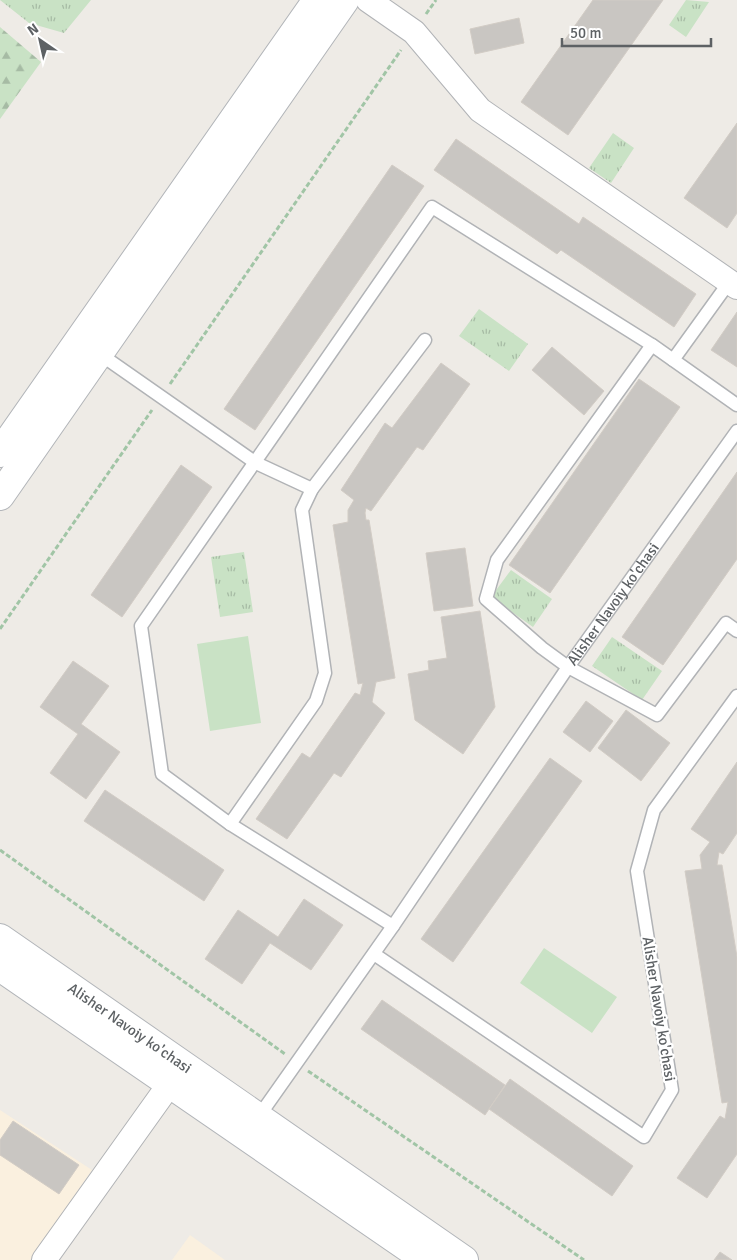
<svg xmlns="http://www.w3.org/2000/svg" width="737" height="1260" viewBox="0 0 737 1260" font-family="Signika,sans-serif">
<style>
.commercial{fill:#faf0df}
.grass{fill:url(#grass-tufts)}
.forest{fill:url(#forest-firs)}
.pitch{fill:#c9e2c5}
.building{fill:#c9c6c2;stroke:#d2ccc5}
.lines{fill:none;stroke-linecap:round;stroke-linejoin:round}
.service-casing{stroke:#b1b3b6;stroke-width:15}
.minor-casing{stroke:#b1b3b6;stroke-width:26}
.secondary-casing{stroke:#b2b5b9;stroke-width:30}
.path{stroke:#a1c5a6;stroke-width:3;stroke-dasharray:5 2.5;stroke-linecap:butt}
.service{stroke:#fff;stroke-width:12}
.minor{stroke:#fff;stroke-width:24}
.secondary{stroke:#fff;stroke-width:28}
.labels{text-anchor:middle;stroke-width:4.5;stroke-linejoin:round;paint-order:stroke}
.street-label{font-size:15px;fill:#5d6164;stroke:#fff}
</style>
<defs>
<pattern id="grass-tufts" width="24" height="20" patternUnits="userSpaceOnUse" patternTransform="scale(1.25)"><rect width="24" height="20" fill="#c9e2c5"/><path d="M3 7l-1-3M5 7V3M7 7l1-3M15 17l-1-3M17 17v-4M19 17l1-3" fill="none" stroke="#a6bba4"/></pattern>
<pattern id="forest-firs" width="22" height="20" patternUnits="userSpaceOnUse" patternTransform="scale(1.25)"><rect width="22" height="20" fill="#c9e2c5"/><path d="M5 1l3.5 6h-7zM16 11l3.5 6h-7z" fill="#a6bba4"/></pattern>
</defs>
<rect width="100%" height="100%" fill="#eeebe6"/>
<!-- commercial -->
<path class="commercial" d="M0,1110L92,1170L30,1260H0Z
M190,1235L225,1260H172Z"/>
<!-- grass -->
<path class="grass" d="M0,0H91L64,33L29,23Z
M686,0L709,2L686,37L669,25Z
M613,133L634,148L611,183L589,168Z
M479,309L528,344L509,371L459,336Z
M244,552L253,612L220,617L211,557Z
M511,570L552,599L533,627L491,597Z
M612,637L662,671L642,700L592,666Z"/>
<!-- forest -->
<path class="forest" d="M0,27L41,62L0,119Z"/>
<!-- pitch -->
<path class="pitch" d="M248,636L261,723L210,731L197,644Z
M544,948L617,997L592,1033L520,983Z"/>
<!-- building -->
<path class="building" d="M593,0H663L568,135L521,102Z
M519,18L524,43L475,54L470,29Z
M737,123V213L727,228L684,198Z
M456,139L579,224L583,217L696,294L674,327L561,250L557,254L434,170Z
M392,165L424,186L255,430L224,409Z
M737,312V367L711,350Z
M552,347L604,391L584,415L532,370Z
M441,363L470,384L423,450L417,447L371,511L366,508L365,513L366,520H369L395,678L376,682L372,702L385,713L341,777L334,773L287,839L256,819L302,753L310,758L355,693L360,695L363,683L358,684L333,525L348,522V510L354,500L341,490L385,423L392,428Z
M639,379L680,407L550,593L509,565Z
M181,465L212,487L122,617L91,595Z
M737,472V559L663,665L622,637Z
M465,548L473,606L434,611L426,553Z
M480,611L495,707L463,754L415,720L408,674L429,670L428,661L447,658L441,617Z
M73,661L109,686L81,724L120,752L86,799L50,773L78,734L40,707Z
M586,701L613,721L590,752L563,732Z
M626,710L670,743L641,781L598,748Z
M550,758L582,781L453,962L421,939Z
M737,762V833L723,854L719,852L717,865H722L737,957V1154L707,1198L677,1178L720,1116L725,1119L728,1102L722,1103L685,871L702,869L700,855L710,842L691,829Z
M105,790L224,870L204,901L84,821Z
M304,899L343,925L311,970L270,943L242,984L205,959L238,910L278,937Z
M382,1000L505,1085L485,1115L361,1029Z
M510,1079L633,1166L612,1196L489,1109Z
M13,1121L79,1165L59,1194L0,1155V1140Z
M720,1252L732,1260H714Z"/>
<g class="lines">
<defs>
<g id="service">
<path d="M425,340L312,489L302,510L325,673L316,701L230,824L162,774L141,626L432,207L652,345L737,405"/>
<path d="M652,345L497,560L486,599L542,648L568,667L657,715L726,623L737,631"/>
<path d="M97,352L256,463L312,489"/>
<path d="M673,360L730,281"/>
<path d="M230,824L393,926"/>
<path d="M374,954L644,1137L672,1090L637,871L654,810L737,696"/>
<path id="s1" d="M257,1119L393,926L568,667L737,431"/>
</g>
<path id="minor" d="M368,0L414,32L480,110L737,287
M44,1260L169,1085"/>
<g id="secondary">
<path d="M0,453L317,0"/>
<path d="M0,496L345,0"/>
<path id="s2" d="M0,938L464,1260"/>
<path d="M0,967L426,1260"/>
</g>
</defs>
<!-- service casing -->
<use href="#service" class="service-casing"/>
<!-- minor casing -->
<use href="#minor" class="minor-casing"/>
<!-- secondary casing -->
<use href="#secondary" class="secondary-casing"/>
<!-- path -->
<path class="path" d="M426,14L436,0
M170,384L401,50
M0,629L152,410
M0,850L285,1054
M308,1071L584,1260"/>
<!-- service -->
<use href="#service" class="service"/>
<!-- minor -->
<use href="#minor" class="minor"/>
<!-- secondary -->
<use href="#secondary" class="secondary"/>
</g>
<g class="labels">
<!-- street labels -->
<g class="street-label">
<text dy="5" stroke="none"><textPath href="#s1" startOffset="626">Alisher Navoiy ko'chasi</textPath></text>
<text transform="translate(659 1009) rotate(81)" y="5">Alisher Navoiy ko'chasi</text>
<text dy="5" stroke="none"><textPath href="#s2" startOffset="158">Alisher Navoiy ko'chasi</textPath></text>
</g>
</g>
<!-- north arrow -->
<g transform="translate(40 40) rotate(326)" stroke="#ffffff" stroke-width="4" paint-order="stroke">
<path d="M0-4L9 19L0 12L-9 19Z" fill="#5d6164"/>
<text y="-8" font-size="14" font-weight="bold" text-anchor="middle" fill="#5d6164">N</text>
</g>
<!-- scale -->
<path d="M562 38v8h149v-8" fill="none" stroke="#5d6164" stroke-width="2.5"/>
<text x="570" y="38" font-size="15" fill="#5d6164" stroke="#ffffff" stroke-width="4" paint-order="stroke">50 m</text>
</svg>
